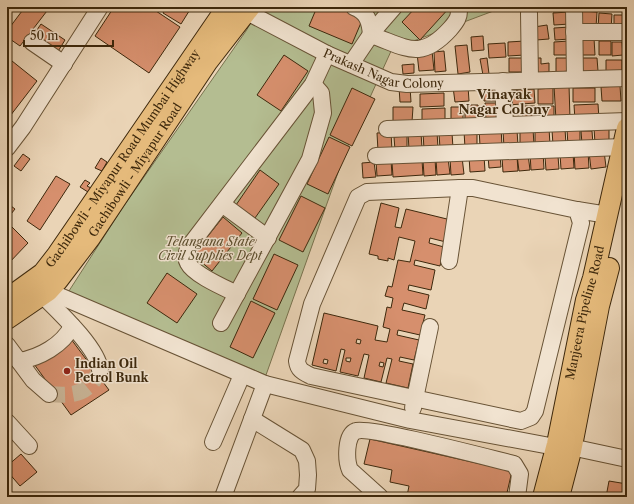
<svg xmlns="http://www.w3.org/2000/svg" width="634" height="504" viewBox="0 0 634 504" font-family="'Libre Caslon Text',serif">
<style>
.green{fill:#b4bd91;stroke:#78724e}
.building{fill:#d68f6d;stroke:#3d280c;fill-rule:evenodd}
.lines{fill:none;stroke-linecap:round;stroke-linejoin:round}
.minor-tunnel{stroke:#c7b294;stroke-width:16;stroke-dasharray:16 8;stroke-linecap:butt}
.minor-casing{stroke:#685336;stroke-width:18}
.major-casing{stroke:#3d280c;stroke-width:22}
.minor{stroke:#f1e3d0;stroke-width:16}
.major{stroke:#e5ba7b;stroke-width:20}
.poi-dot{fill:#8f2418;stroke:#f1e3d0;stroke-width:1.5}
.labels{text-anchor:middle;stroke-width:3;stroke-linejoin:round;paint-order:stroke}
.street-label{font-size:12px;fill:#3d280c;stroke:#f1e3d0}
.park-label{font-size:12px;font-style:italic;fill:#5b4d2d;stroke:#f1e3d0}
.poi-label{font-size:12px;font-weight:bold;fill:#3d280c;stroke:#f1e3d0;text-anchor:start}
.neighbourhood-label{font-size:13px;font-weight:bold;fill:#3d280c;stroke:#f1e3d0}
</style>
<rect width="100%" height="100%" fill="#ead4b6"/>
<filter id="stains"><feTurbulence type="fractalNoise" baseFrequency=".005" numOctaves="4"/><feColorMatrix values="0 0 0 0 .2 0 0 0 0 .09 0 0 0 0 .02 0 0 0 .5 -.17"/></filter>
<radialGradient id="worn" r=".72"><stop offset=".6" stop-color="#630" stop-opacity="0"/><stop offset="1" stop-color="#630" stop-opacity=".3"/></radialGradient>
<!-- green -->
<path class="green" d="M260,7H504L392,49L346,150L266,375L67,294L123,207L246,31Z"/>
<!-- building -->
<path class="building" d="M25,7H50L20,46L7,37V31Z
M114,7H150L180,27L149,73L95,36Z
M166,7H189L191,8L181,24L163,13Z
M317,7H338L363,18L352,44L309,26Z
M416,7H450L420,40L402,22Z
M552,7H570V10L553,12Z
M581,11L597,12L596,27L580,26Z
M569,12L570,24L554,25L553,13Z
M599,13L612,14L611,29L598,28Z
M614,15H627V29H614Z
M41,24L65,40L57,53L32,37Z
M547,25L549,39L536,40L534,27Z
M570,27V39L555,40L554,28Z
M483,36L484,50L472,51L471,37Z
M580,38H594L595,55H581Z
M525,41V55L508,56V42Z
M569,41L570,55H554V42Z
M599,41H611V55H599Z
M612,42H622L623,55L612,56Z
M505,43L506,57L489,58L488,44Z
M467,45L470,72L458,74L455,46Z
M432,51L434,70L419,71L417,53Z
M444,51L446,71L435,72L434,52Z
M284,55L308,71L281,111L257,95Z
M7,57L37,81L7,120Z
M487,58L489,74L483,75L480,59Z
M509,58H526V72H509Z
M535,58H541V64L549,63V72L536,73Z
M556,58H570L571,71L556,72Z
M580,58H597L598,71L580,72Z
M606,60H622V73H606Z
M414,64V73L403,74L402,65Z
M499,85V101H484V86Z
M569,85L570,119L556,120L554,86Z
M468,86L469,101L455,102L453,87Z
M620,86L621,101H602L601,87Z
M399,87H410L411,102H400Z
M352,88L375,99L352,146L330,135Z
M553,88V104H538V89Z
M573,88H595V102H573Z
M534,89L535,103L508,105V91Z
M444,93V106L420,107V94Z
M485,103H501V118L486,119Z
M598,104L599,119L575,120L574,105Z
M465,105H478L479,119H465Z
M522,106H535V120L523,121Z
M538,106H554V120L539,121Z
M393,107H413L412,122H393Z
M451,107H463V120H451Z
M445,108V123L422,124V109Z
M501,127L502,146H480L479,128Z
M609,127V143H595L594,128Z
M549,128L550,145L535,146V129Z
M533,129L534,145L520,146V130Z
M565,129L566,144L553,145L552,130Z
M580,129V144L568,145L567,130Z
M477,130V147L465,148L464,131Z
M517,130L518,146L504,147L503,131Z
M581,131H592L593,144H582Z
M391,132L392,151H378L377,133Z
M437,132L438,148L424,149L423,133Z
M421,133L422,148L409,149L408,134Z
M452,133L453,148H440L439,134Z
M407,136V149L395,150L394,137Z
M329,137L350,147L328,194L307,184Z
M588,151L589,168L575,169L574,152Z
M604,151L606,167L591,169L589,152Z
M543,152L544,169L531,170L530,153Z
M573,153L574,168L561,169L560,154Z
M23,154L30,159L21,171L14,166Z
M528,154L530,170L519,171L517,155Z
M500,155L501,167L489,168L488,156Z
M469,156H484L485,171L470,172Z
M517,156L518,171L503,172L502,157Z
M558,156L559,169L546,170L545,157Z
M462,157L464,174L451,175L450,158Z
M101,158L107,162L102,171L95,168Z
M448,158L450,174L437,175L436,159Z
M435,159L436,175L424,176L423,160Z
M391,160L392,175L377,176L376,161Z
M422,160L423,175L393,177L392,162Z
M374,162L376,177L363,178L362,163Z
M260,170L279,184L255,218L236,205Z
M56,176L70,184L40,230L27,221Z
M85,180L90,183L87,186L91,188L88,192L80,187Z
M301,196L325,208L303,252L279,240Z
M7,203L15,209L11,214L7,212Z
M381,203L399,208L395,227L401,228L406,209L451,220L446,242L430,238L429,243L444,247L440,266L415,260L414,265L435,270L431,290L409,285L408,290L429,295L426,309L404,303L402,310L425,315L420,335L398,330L397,335L419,340L414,360L400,357L399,361L413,364L408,388L386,383L392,359L387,358L381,382L364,378L369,355L364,354L358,376L340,372L345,350L341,349L336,371L312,365L324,313L378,326L375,340L387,342L390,329L383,327L387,307L391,308L393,298L385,296L388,286L392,287L398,260L410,262L415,241L399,237L394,260L388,258V261L378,259V256L369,254ZM357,339L361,340L360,344L356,343ZM346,358H351L350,362L346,361ZM324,359L328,360L327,364L323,363ZM380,362L384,363L383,367L379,366Z
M223,217L242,233L212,271L193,255Z
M7,222L28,243L7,265Z
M274,254L298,265L277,310L253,299Z
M167,273L197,294L177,323L147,303Z
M251,301L275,313L253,358L230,347Z
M71,339L109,390L71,415L34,364Z
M370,439L512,471L506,497L407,496L409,486L390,482L392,470L364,464Z
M21,454L37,472L20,486L7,471V466Z
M609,481L627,484V497H606Z"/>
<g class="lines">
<!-- minor-tunnel -->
<path class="minor-tunnel" d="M49,394C74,396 88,395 100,370"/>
<defs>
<g id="minor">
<path d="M354,7C367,12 370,21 371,35C406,47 420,62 450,29C456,22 461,16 458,7"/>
<path d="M574,7L575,79"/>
<path id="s1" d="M247,12L327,54L391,82L407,84L627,78"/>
<path d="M529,13L530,80"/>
<path d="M574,32H627"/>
<path d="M32,42L64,64"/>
<path d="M351,64L374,30L394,7"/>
<path d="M503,81L505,125"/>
<path d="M387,129L627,121"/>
<path d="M7,148L23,127L100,7"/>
<path d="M376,156L623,147"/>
<path d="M460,188H473L577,210L581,223L535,411L531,417L521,421L311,376C303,372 298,370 297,361L312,304L358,197L367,192Z"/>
<path d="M222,204L268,238"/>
<path d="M577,210L608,215"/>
<path d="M449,261L460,188"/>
<path d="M48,291L265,384L410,420L550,446L557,444L627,459"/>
<path d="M237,294C225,288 194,275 188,263C185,258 187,253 188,248L313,84L327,54"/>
<path d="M42,295C58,311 98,348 100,370"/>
<path d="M221,323L310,159L323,113L321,93L313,84"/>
<path d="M7,345L33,380L49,394"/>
<path d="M19,361C39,358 63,345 72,326"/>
<path d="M413,408L430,327"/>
<path d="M252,419L302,450L307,461L308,475L307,489L300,497"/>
<path d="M7,422L29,446"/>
<path d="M213,442L242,375"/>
<path d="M223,497L265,384"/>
<path d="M380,497L350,470C346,461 345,435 356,431C368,426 493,459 514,464L520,474L517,497"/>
</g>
<g id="major">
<path id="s2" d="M7,299L43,273L57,255L227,7"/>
<path id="s3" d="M7,319L48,291L58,280L90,238L208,61L250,7"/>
<path id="s4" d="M543,497L557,444L586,300L593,278L627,128"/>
<path d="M559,497L571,451L599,306L609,268"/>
</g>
</defs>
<!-- minor casing -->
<use href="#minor" class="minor-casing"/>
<!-- major casing -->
<use href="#major" class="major-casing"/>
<!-- minor -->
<use href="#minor" class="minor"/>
<!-- major -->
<use href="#major" class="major"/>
</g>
<!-- markers -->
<circle class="poi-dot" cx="67" cy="371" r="4"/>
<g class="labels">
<!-- street labels -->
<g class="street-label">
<text dy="4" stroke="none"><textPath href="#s1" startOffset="150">Prakash Nagar Colony</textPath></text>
<text dy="4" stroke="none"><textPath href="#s2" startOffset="184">Gachibowli - Miyapur Road Mumbai Highway</textPath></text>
<text dy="4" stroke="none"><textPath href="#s3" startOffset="199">Gachibowli - Miyapur Road</textPath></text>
<text dy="4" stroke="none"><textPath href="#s4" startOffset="189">Manjeera Pipeline Road</textPath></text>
</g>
<!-- park labels -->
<g class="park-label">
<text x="210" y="246">Telangana State<tspan x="210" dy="14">Civil Supplies Dept</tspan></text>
</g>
<!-- poi labels -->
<g class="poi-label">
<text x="75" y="368">Indian Oil<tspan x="75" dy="14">Petrol Bunk</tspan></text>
</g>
<!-- neighbourhood labels -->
<g class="neighbourhood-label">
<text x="504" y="99">Vinayak<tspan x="504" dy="15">Nagar Colony</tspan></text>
</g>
</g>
<!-- margin -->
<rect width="634" height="504" fill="none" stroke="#ead4b6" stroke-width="24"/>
<rect x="8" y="8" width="618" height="488" fill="none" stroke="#3d280c" stroke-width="2"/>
<rect x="12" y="12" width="610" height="480" fill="none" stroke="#3d280c"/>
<!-- scale -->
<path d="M24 40v6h89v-6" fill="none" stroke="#3d280c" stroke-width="2"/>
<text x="30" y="40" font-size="12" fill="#3d280c" stroke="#f1e3d0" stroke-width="3" paint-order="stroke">50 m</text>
<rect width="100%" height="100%" filter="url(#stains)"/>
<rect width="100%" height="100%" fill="url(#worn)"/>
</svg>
